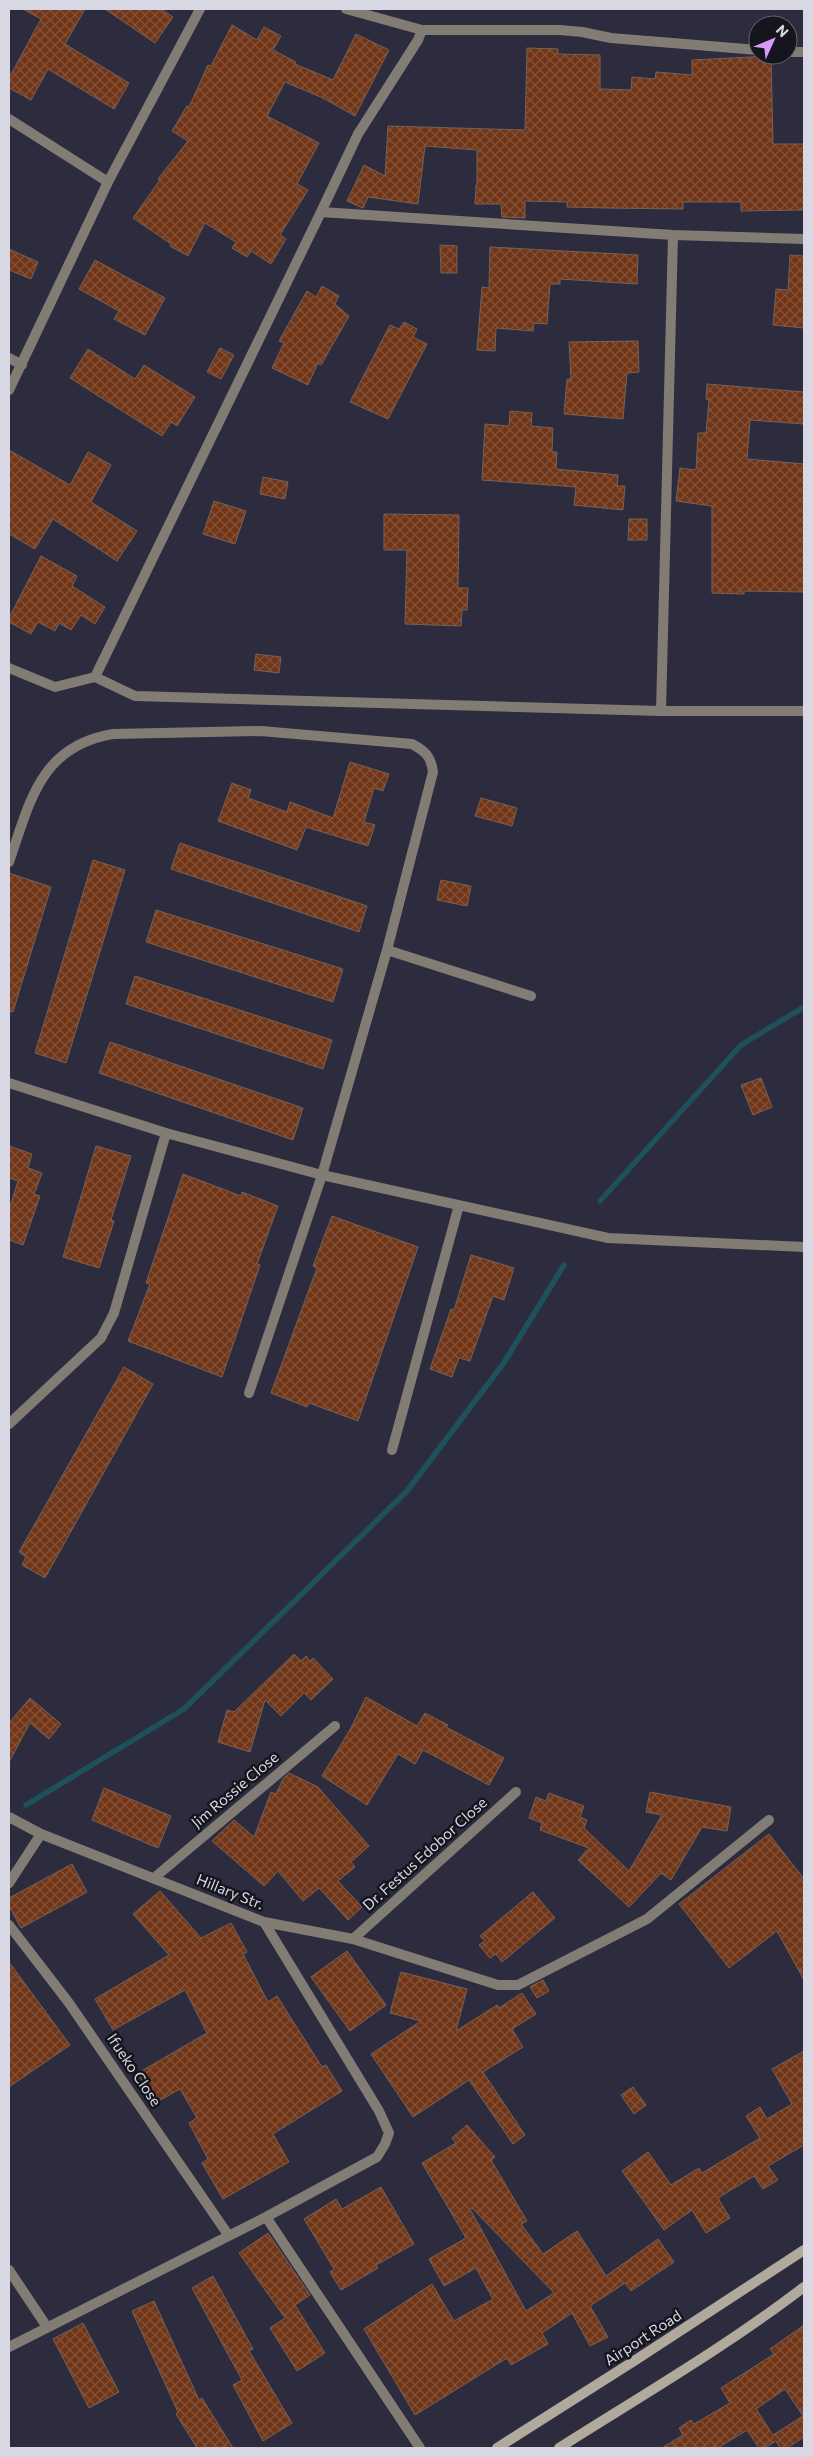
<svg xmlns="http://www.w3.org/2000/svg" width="813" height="2457" viewBox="0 0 813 2457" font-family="Commissioner,sans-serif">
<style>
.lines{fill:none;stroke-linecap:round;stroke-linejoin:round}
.stream{stroke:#1e515b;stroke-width:5.5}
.building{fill:url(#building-cross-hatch);stroke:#766157;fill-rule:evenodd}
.lane{stroke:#817d74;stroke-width:10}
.street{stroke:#817d74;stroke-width:10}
.secondary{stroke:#b1a99b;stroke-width:10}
.labels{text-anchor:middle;stroke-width:5;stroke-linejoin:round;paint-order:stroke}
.street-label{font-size:15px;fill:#d8d8e4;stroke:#15151d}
</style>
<defs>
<pattern id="building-cross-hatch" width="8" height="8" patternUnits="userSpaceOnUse" patternTransform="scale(1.25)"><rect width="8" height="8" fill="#713617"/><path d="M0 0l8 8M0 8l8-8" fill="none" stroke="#845239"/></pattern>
</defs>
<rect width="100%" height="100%" fill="#2c2c3e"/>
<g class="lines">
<!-- stream -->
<path class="stream" d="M600,1201L741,1045L804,1007
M26,1805L184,1709L407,1491L503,1364L564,1265"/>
</g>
<!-- building -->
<path class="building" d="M23,9H85L65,44L129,83L114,109L48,69L31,100L9,88V78L41,19Z
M105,9H161L173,17L155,43Z
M232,25L257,40L264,27L281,36L273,50L296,62L295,64L333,80L356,34L389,50L355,116L323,98L285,82L267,116L319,143L297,184L308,190L280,235L286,239L271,264L251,251L247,257L232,248L236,242L205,223L188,256L170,246L171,244L133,218L160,180L158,179L188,141L172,131L187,106L189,107L208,65L211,66Z
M527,48L558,49V54L600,55V89L631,90L632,77L655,79L656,72L692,75V60L771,56L773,144H804V210L741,211V202H683V209L607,208L567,207V202L525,201V218L502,217L501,204H475L476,185H477V150L425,146L418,204L368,197L363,208L347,201L364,165L385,176L388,126L525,130Z
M440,245L457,246V273H441Z
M490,247L638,255L637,284L560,279V284H550L547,324L534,323L533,331L496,328L495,351L477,350L482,287L489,288Z
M9,249L38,262L31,279L9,270Z
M790,255L804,256V328L773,325L776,289L788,290Z
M95,260L165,298L145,335L114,319L119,311L79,289Z
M322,286L339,296L335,304L349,316L321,365L318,363L308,385L272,368L284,343L279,341L307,291L316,297Z
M404,322L417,329L413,337L427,344L388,419L350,402L390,325L399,329Z
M638,341L639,372L627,373L623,419L564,414L567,379H571L569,342Z
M220,348L234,355L221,379L207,372Z
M88,349L135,379L144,365L195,397L177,426L171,422L162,436L70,378Z
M707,384L804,392V424L750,420L747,459L804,464V592L744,591V594L712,593V506L676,501L680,468L696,470L698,433H706L709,400L706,399Z
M510,411L532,413L531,426L553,428L552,452H557L556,469L618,475L617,486H625L623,510L574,505L576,487L482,480L485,424L509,426Z
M9,450L70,485L88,452L111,465L91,502L137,531L117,561L53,519L35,549L9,534Z
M263,477L288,482L285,499L260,494Z
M214,501L246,511L235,544L203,534Z
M384,514L459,515L458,588H468L467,610H462L461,626L405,624L407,550H384Z
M629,519H647V540H628Z
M41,556L77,576L72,586L105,607L95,624L81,615L71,630L59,623L55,631L38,622L31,634L9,622V618Z
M256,654L281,657L279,673L254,670Z
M350,762L389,774L383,791L374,788L364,822L375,825L368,846L306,827L297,850L218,821L232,783L251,790L248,798L287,812L290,802L333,818Z
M481,798L517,808L512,826L475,816Z
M180,843L367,906L359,932L171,869Z
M93,860L125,870L66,1063L35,1053Z
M9,873L51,887L13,1012L9,1011Z
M441,880L471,886L467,906L437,900Z
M156,910L343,969L333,1002L146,942Z
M135,976L332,1040L323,1069L126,1004Z
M110,1042L303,1108L293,1140L99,1073Z
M761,1078L772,1107L753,1115L741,1085Z
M9,1146L32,1154L28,1168L42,1173L34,1194L40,1196L23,1245L9,1240V1210L18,1181L9,1178Z
M96,1146L131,1156L111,1220L114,1221L99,1268L63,1257Z
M183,1174L241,1196L242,1192L278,1206L257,1264L260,1265L222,1377L128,1341L150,1284L146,1283Z
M332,1216L418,1247L358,1421L309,1403L307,1407L271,1393L317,1268L313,1266Z
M471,1255L514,1268L504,1300L493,1296L470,1361L459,1358L452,1377L430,1369L451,1309L454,1310Z
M124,1367L153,1384L45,1578L22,1565L26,1557L19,1552Z
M294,1654L301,1661L306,1656L310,1661L313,1658L333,1679L311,1700L304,1693L281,1716L265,1700L250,1752L218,1742L227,1710L234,1712Z
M366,1697L417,1726L425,1713L448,1725L446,1727L504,1758L489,1785L423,1750L415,1764L398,1754L367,1805L322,1776L351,1728Z
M30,1698L61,1724L49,1739L30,1723L9,1762V1723Z
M289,1773L318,1787L369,1846L351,1862L355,1867L338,1881L362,1907L348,1920L319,1888L303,1901L278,1871L264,1886L212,1841L234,1820L254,1837L271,1792L276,1794L283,1779Z
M104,1788L171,1816L158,1848L92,1820Z
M650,1792L731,1807L727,1831L702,1827L671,1880L661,1873L629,1907L578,1860L589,1848L540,1830L542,1823L529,1818L536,1797L546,1801L549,1793L584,1806L580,1817L587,1820L584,1828L629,1871L662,1815L646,1812Z
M769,1834L804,1879V1980L777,1931L729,1968L679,1904Z
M72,1864L87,1892L21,1928L9,1906V1898Z
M160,1891L201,1938L231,1923L247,1952L243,1954L268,2002L277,1996L322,2067L326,2065L342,2091L273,2134L289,2162L223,2199L202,2163L208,2159L189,2123L197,2118L180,2089L155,2103L138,2073L207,2033L185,1990L113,2030L95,1999L169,1955L133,1914Z
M533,1892L555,1918L502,1962L496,1954L490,1958L479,1945L485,1941L480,1936Z
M347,1951L386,2005L350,2031L311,1977Z
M9,1962L70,2045L9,2087Z
M401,1972L467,1989L456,2031L497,2005L499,2008L522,1993L536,2014L512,2029L523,2047L483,2072L525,2135L513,2144L469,2080L413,2117L371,2054L421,2021L390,2013Z
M543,1980L549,1991L537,1998L530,1987Z
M804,2051V2145L768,2166L778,2180L763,2189L754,2176L718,2198L730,2218L706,2233L692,2210L664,2230L622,2171L648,2152L671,2185L699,2168L702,2173L760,2138L746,2116L760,2107L767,2119L792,2104L772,2069Z
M633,2087L646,2105L634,2114L621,2095Z
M467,2125L495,2157L491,2160L527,2221L521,2224L543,2254L577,2231L606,2276L658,2239L674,2262L631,2291L625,2283L590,2306L608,2337L590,2346L572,2313L542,2333L548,2344L511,2365L507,2358L415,2415L364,2329L432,2284L454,2321L493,2299L476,2268L444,2286L429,2259L466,2238L422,2163L456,2143L452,2138ZM472,2208L554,2293L526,2311L470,2209Z
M381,2187L414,2244L376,2265L378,2268L341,2290L330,2272L334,2269L304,2219L336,2199L342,2209Z
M268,2233L310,2295L295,2305L325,2353L297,2371L270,2328L285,2318L239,2253Z
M213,2276L253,2349L249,2351L292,2423L263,2441L233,2385L242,2380L192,2288Z
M154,2301L199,2400L202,2398L233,2448H197L176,2414L178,2412L132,2311Z
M83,2323L119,2392L89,2408L53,2339Z
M804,2325V2437L787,2448H780L776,2441L765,2448H759L747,2430L718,2448H662L683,2435L679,2428L691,2420L694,2424L730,2403L721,2388L774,2354L770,2349ZM785,2389L803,2416L773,2435L756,2409Z"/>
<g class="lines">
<!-- lane -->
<path class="lane" d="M9,862C30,802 40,746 113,734L261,731L412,744C425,751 431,756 433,772L387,950L322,1175
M387,950L531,996
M9,1424L101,1338L114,1313"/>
<!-- street -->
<path class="street" d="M346,9L422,30H560L582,32L611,38L758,50
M788,52H804
M9,119L108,182
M321,212L358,134L418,40L422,30
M9,358L22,365
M9,390L108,182L200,9
M9,668L55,687L95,677L135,696L661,711H804
M95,677L321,212L673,235L804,239
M661,711L673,235
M9,1083L166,1133L322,1175L608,1238L804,1247
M114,1313L166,1133
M249,1393L322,1175
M392,1450L459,1205
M9,1817L41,1834L264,1922L379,2111L389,2133L385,2144L377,2157L266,2217L9,2347
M154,1878L335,1726
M9,1883L41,1834
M264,1922L353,1939L498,1985H518L647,1919L769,1820
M9,1925L69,2003L229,2236
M353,1939L516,1792
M266,2217L420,2448
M9,2270L47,2327"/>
<!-- secondary -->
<path class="secondary" d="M497,2448L634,2361L804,2250
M559,2448C641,2396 727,2346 804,2287"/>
</g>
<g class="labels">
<!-- street labels -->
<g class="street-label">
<text transform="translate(235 1790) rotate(-40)" y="5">Jim Rossie Close</text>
<text transform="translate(425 1854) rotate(-42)" y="5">Dr. Festus Edobor Close</text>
<text transform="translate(230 1892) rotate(22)" y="5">Hillary Str.</text>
<text transform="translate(134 2070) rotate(56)" y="5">Ifueko Close</text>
<text transform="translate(643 2338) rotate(-33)" y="5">Airport Road</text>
</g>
</g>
<!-- border -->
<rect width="813" height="2457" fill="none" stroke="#d8d8e4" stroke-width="20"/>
<!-- north arrow -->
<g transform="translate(773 40) rotate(46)"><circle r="24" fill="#15151d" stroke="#63636d"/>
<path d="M0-4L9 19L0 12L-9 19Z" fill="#da9af7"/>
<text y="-8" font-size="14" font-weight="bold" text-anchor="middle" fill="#d8d8e4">N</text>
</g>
</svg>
